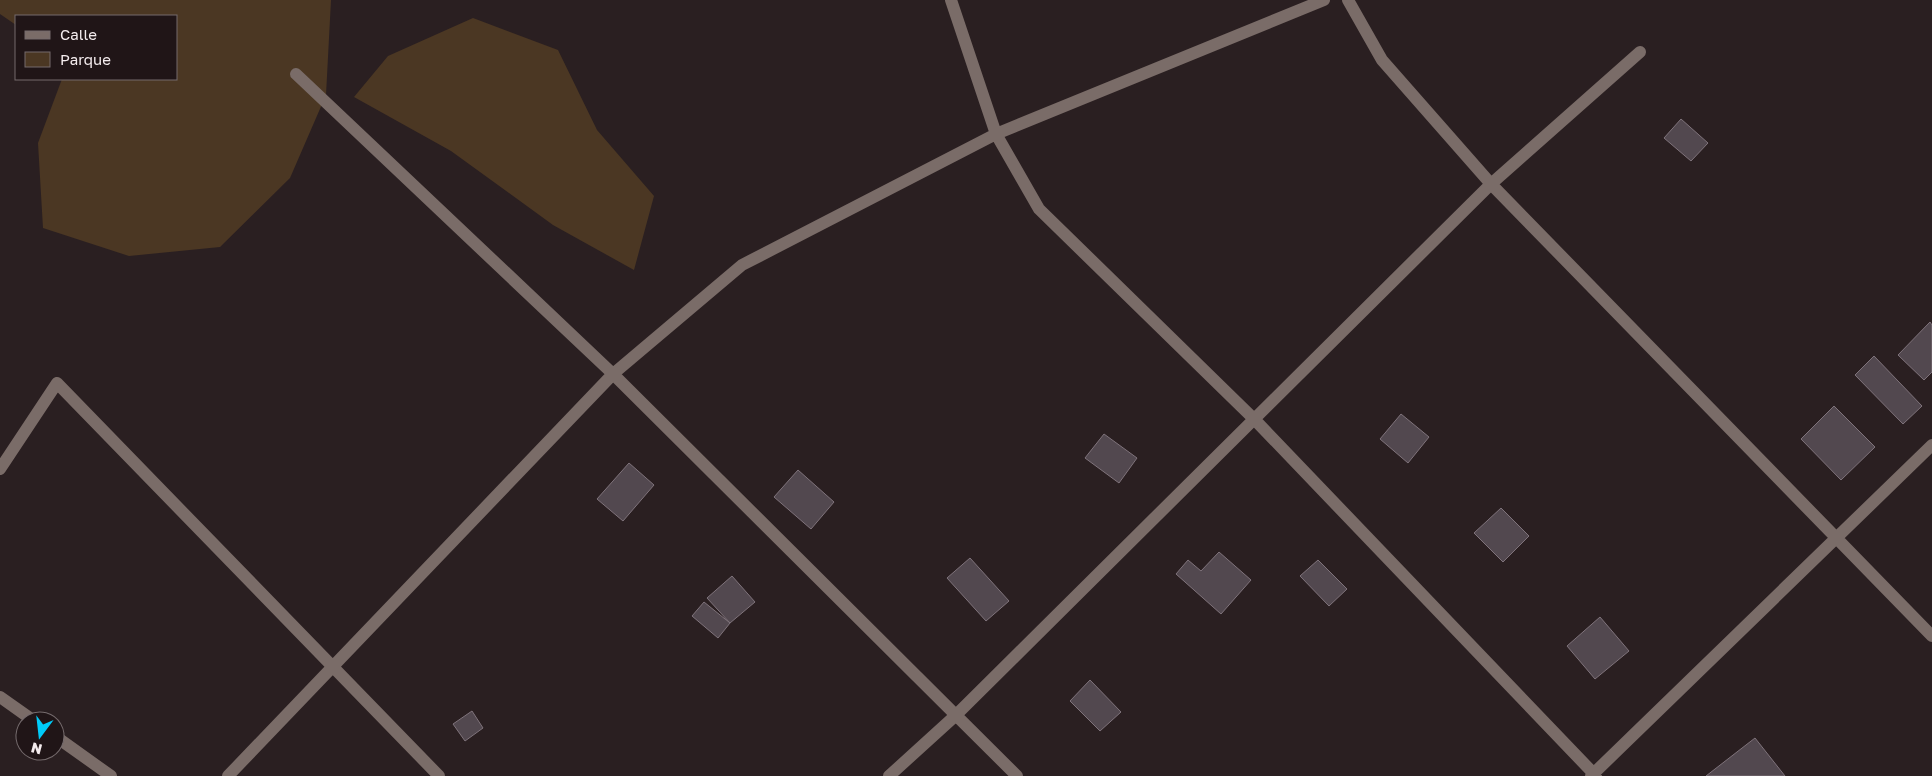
<svg xmlns="http://www.w3.org/2000/svg" width="1932" height="776" viewBox="0 0 1932 776" font-family="'Golos Text',sans-serif">
<style>
.green{fill:#4b3723}
.building{fill:#52484f;stroke:#7f737b}
.lines{fill:none;stroke-linecap:round;stroke-linejoin:round}
.minor{stroke:#7a6c68;stroke-width:12}
</style>
<rect width="100%" height="100%" fill="#2a1f21"/>
<!-- green -->
<path class="green" d="M0,0H331L326,95L290,178L220,247L129,256L43,228L38,143L62,79H176V16H16V25L0,14Z
M473,18L558,50L597,130L654,196L634,270L553,225L451,151L354,97L388,56Z"/>
<!-- building -->
<path class="building" d="M1681,119L1708,143L1691,161L1664,138Z
M1930,322L1932,325V372L1924,380L1898,355Z
M1874,356L1922,406L1903,424L1855,375Z
M1834,406L1875,447L1841,480L1801,439Z
M1401,414L1429,437L1408,463L1380,439Z
M1104,434L1137,458L1119,483L1085,458Z
M629,463L654,485L623,521L597,499Z
M798,470L834,502L811,529L774,497Z
M1501,508L1529,536L1503,562L1474,533Z
M1219,552L1251,580L1221,614L1176,574L1188,560L1201,571Z
M970,558L1009,601L986,621L947,578Z
M1318,560L1347,589L1329,606L1300,576Z
M732,576L755,602L730,623L707,598Z
M704,602L730,623L718,638L692,616Z
M1600,617L1629,651L1595,679L1567,646Z
M1090,680L1121,712L1100,731L1070,701Z
M472,711L483,728L465,741L453,724Z
M1755,738L1785,776H1706Z"/>
<g class="lines">
<!-- minor -->
<path class="minor" d="M951,0L996,134L1039,209L1255,420L1596,776
M1348,0L1382,60L1491,184L1932,636
M296,74L613,374L742,265L996,134L1324,0
M0,469L57,383L439,776
M0,697L34,721
M55,736L111,776
M228,776L613,374L1017,776
M889,776L955,716L1491,184L1640,52
M1591,776L1932,445"/>
</g>
<!-- legend -->
<rect x="15" y="15" width="162" height="65" fill="#201517" stroke="#756b6d"/>
<rect x="25" y="31" width="25" height="8" fill="#7a6c68" stroke="#756b6d"/>
<text x="60" y="40" font-size="15" fill="#f4ecee">Calle</text>
<rect x="25" y="52" width="25" height="15" fill="#4b3723" stroke="#756b6d"/>
<text x="60" y="65" font-size="15" fill="#f4ecee">Parque</text>
<!-- north arrow -->
<g transform="translate(40 736) rotate(195)"><circle r="24" fill="#201517" stroke="#756b6d"/>
<path d="M0-4L9 19L0 12L-9 19Z" fill="#00cbf9"/>
<text y="-8" font-size="14" font-weight="bold" text-anchor="middle" fill="#f4ecee">N</text>
</g>
</svg>
